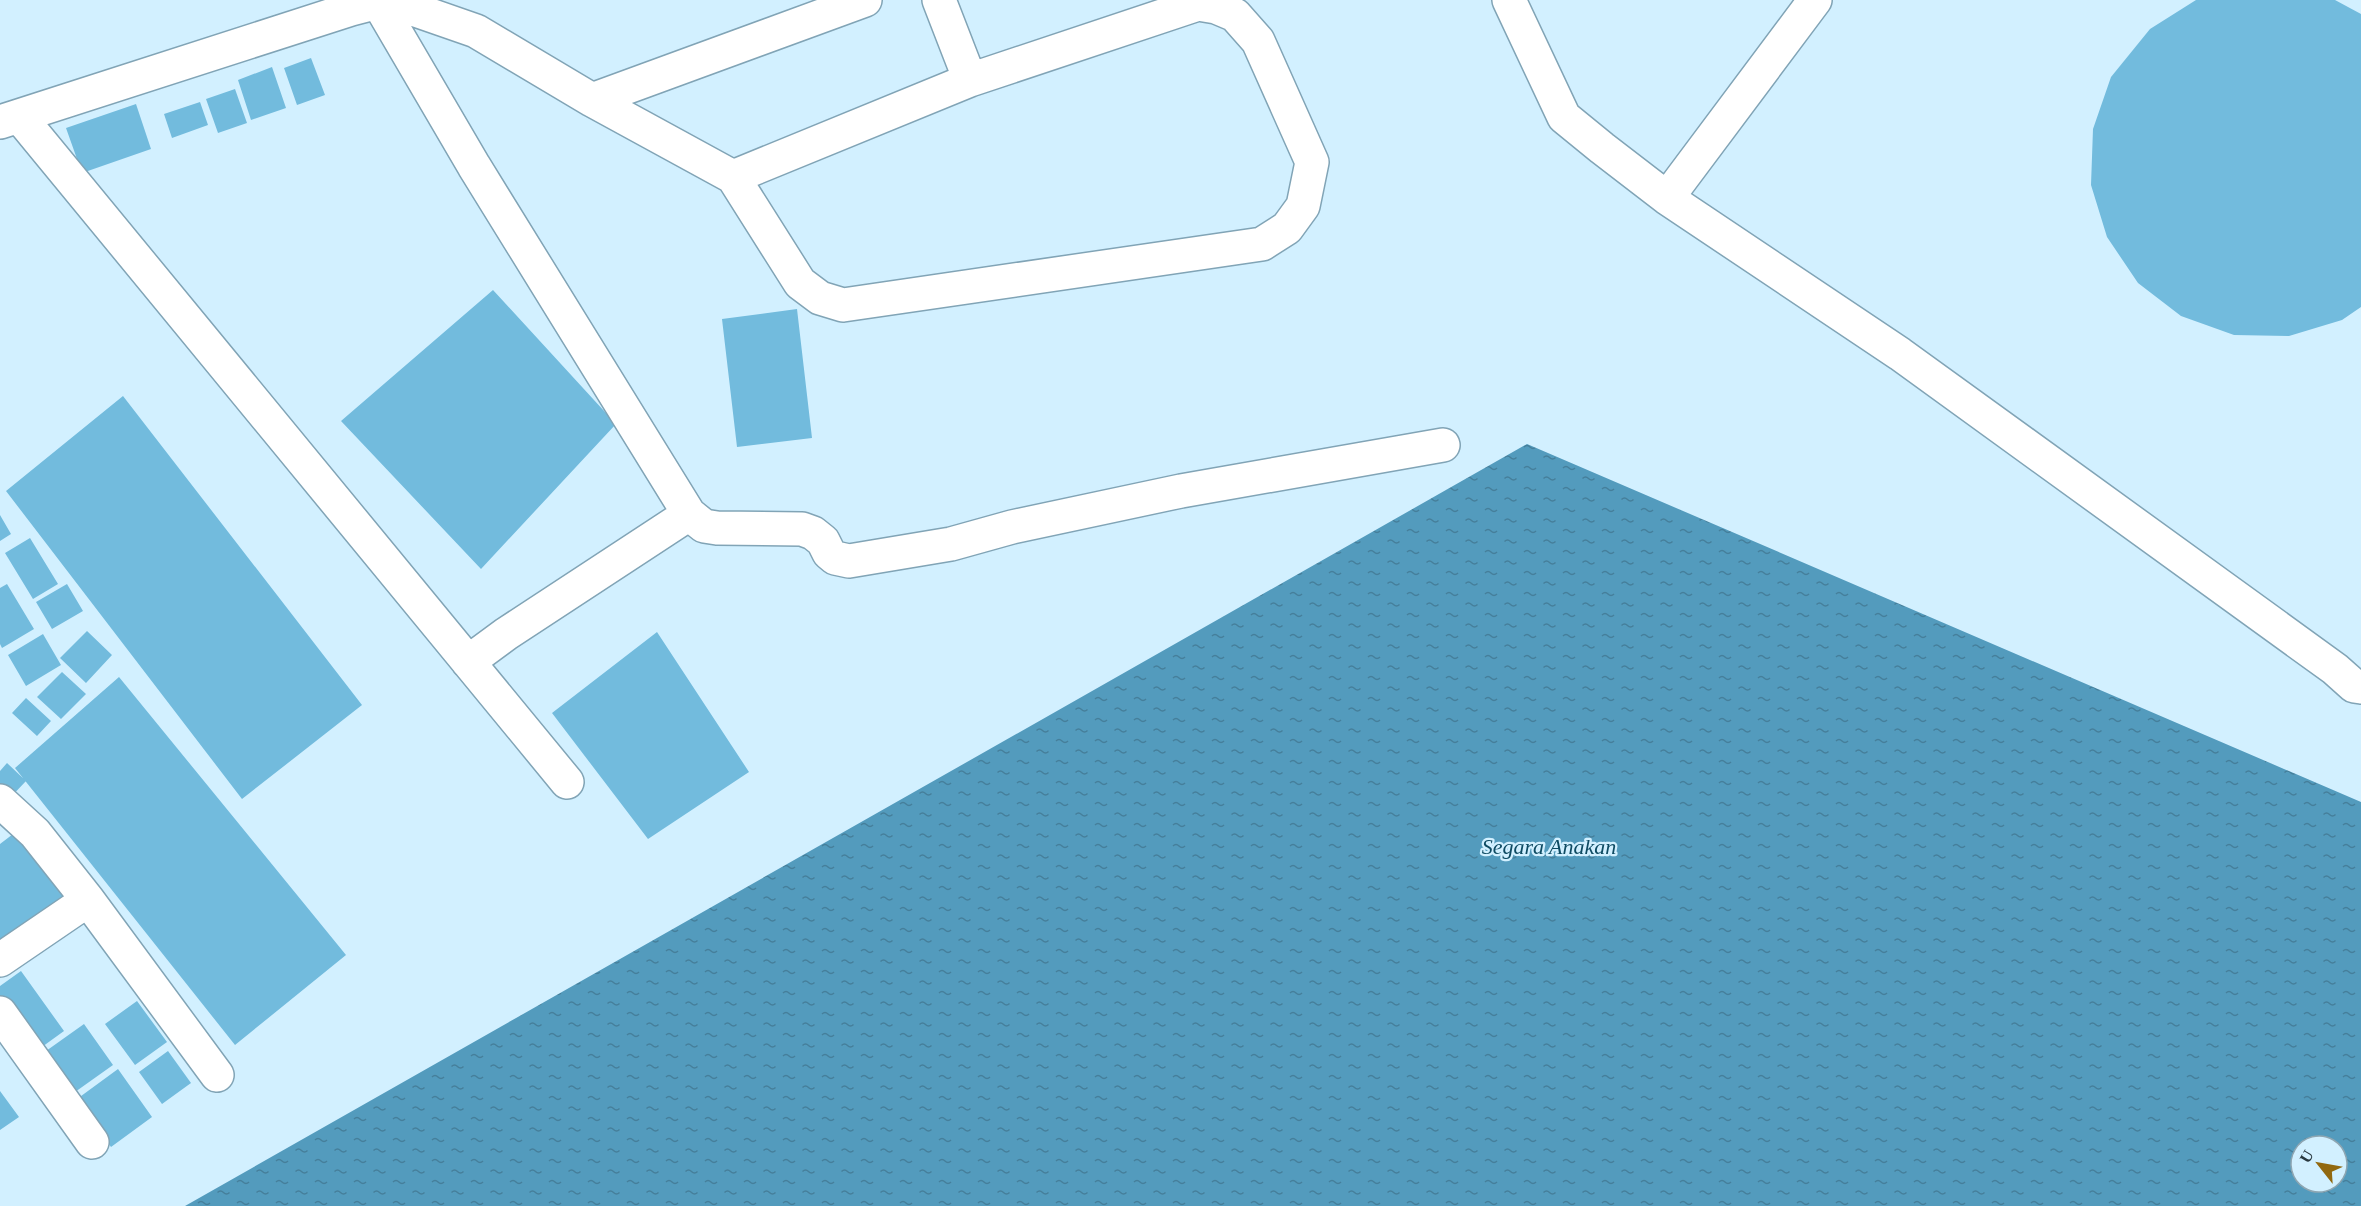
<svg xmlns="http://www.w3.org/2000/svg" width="2361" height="1206" viewBox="0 0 2361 1206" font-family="'Times New Roman',serif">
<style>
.water{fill:url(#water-ripples);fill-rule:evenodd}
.building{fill:#72bbdd}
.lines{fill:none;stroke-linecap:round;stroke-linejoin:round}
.minor-casing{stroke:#81a4b6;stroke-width:36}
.minor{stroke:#fff;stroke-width:33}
.labels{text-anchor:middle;stroke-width:4.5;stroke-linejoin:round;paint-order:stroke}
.water-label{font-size:22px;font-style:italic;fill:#0e4b63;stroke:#d2f0ff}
</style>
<defs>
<pattern id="water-ripples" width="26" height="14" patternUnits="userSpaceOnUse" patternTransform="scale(1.5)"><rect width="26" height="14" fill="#539bbd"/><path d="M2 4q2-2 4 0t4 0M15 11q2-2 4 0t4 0" fill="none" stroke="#457f9b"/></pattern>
</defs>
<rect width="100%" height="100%" fill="#d2f0ff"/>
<!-- water -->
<path class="water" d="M1527,444L2361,802V1206H185ZM2301,1146H2337V1182H2301Z"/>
<!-- building -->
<path class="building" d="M2196,0H2335L2361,14V307L2342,320L2289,336L2234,335L2181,316L2138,283L2107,237L2091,185L2093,129L2111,77L2150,29Z
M311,58L325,95L297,105L284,68Z
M272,67L286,108L251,120L238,80Z
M235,89L247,123L218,133L206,99Z
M200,102L208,125L172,138L164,114Z
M136,104L151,149L82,173L66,128Z
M493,290L616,424L481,569L341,421Z
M797,309L812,438L737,447L722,319Z
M123,396L362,705L242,799L6,491Z
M0,515L11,534L0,541Z
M30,538L58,584L33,599L5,553Z
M7,584L34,629L2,648L0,644V588Z
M67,584L83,611L52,629L36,602Z
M87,631L112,655L86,683L60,658Z
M657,632L749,772L648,839L552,713Z
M43,634L61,665L26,686L8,655Z
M62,672L86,694L61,719L37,697Z
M119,677L346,955L235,1045L15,768Z
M26,698L51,721L37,736L12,713Z
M7,763L26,781L8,800L0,792V771Z
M17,831L68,895L5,946L0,939V844Z
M21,971L64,1031L35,1052L0,1002V986Z
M137,1001L167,1042L135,1065L105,1024Z
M84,1024L113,1065L68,1097L39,1056Z
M168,1051L191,1083L162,1104L139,1072Z
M118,1069L152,1117L111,1147L77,1099Z
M0,1091L19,1117L0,1130Z"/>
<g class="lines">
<defs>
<path id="minor" d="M939,0L970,80
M1509,0L1564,117L1602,148L1667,198L1900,354L2335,669L2354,686L2361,687
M378,2L474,166L689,514L704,526L717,528L802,529L813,533L823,541L829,553L835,558L849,561L951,544L1012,527L1181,491L1443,445
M592,100L865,0
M20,117L567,782
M0,122L351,9L378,2L404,6L476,31L592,100L733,177L970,80L1198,4L1216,7L1235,15L1258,41L1312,162L1303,206L1287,228L1262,244L843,305L820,298L800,283L733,177
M1667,198L1815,0
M468,662L506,634L689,514
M0,801L35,833L88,900L217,1075
M0,960L88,900
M0,1013L92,1142"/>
</defs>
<!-- minor casing -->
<use href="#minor" class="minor-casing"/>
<!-- minor -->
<use href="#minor" class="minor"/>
</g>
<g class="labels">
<!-- water labels -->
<g class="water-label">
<text x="1549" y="854">Segara Anakan</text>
</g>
</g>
<!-- north arrow -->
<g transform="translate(2319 1164) rotate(301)"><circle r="28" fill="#d2f0ff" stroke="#8ea6b2" stroke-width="1.5"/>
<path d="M0-4.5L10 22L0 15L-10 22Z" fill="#91680f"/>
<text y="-9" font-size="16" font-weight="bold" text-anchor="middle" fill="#29383f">U</text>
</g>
</svg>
